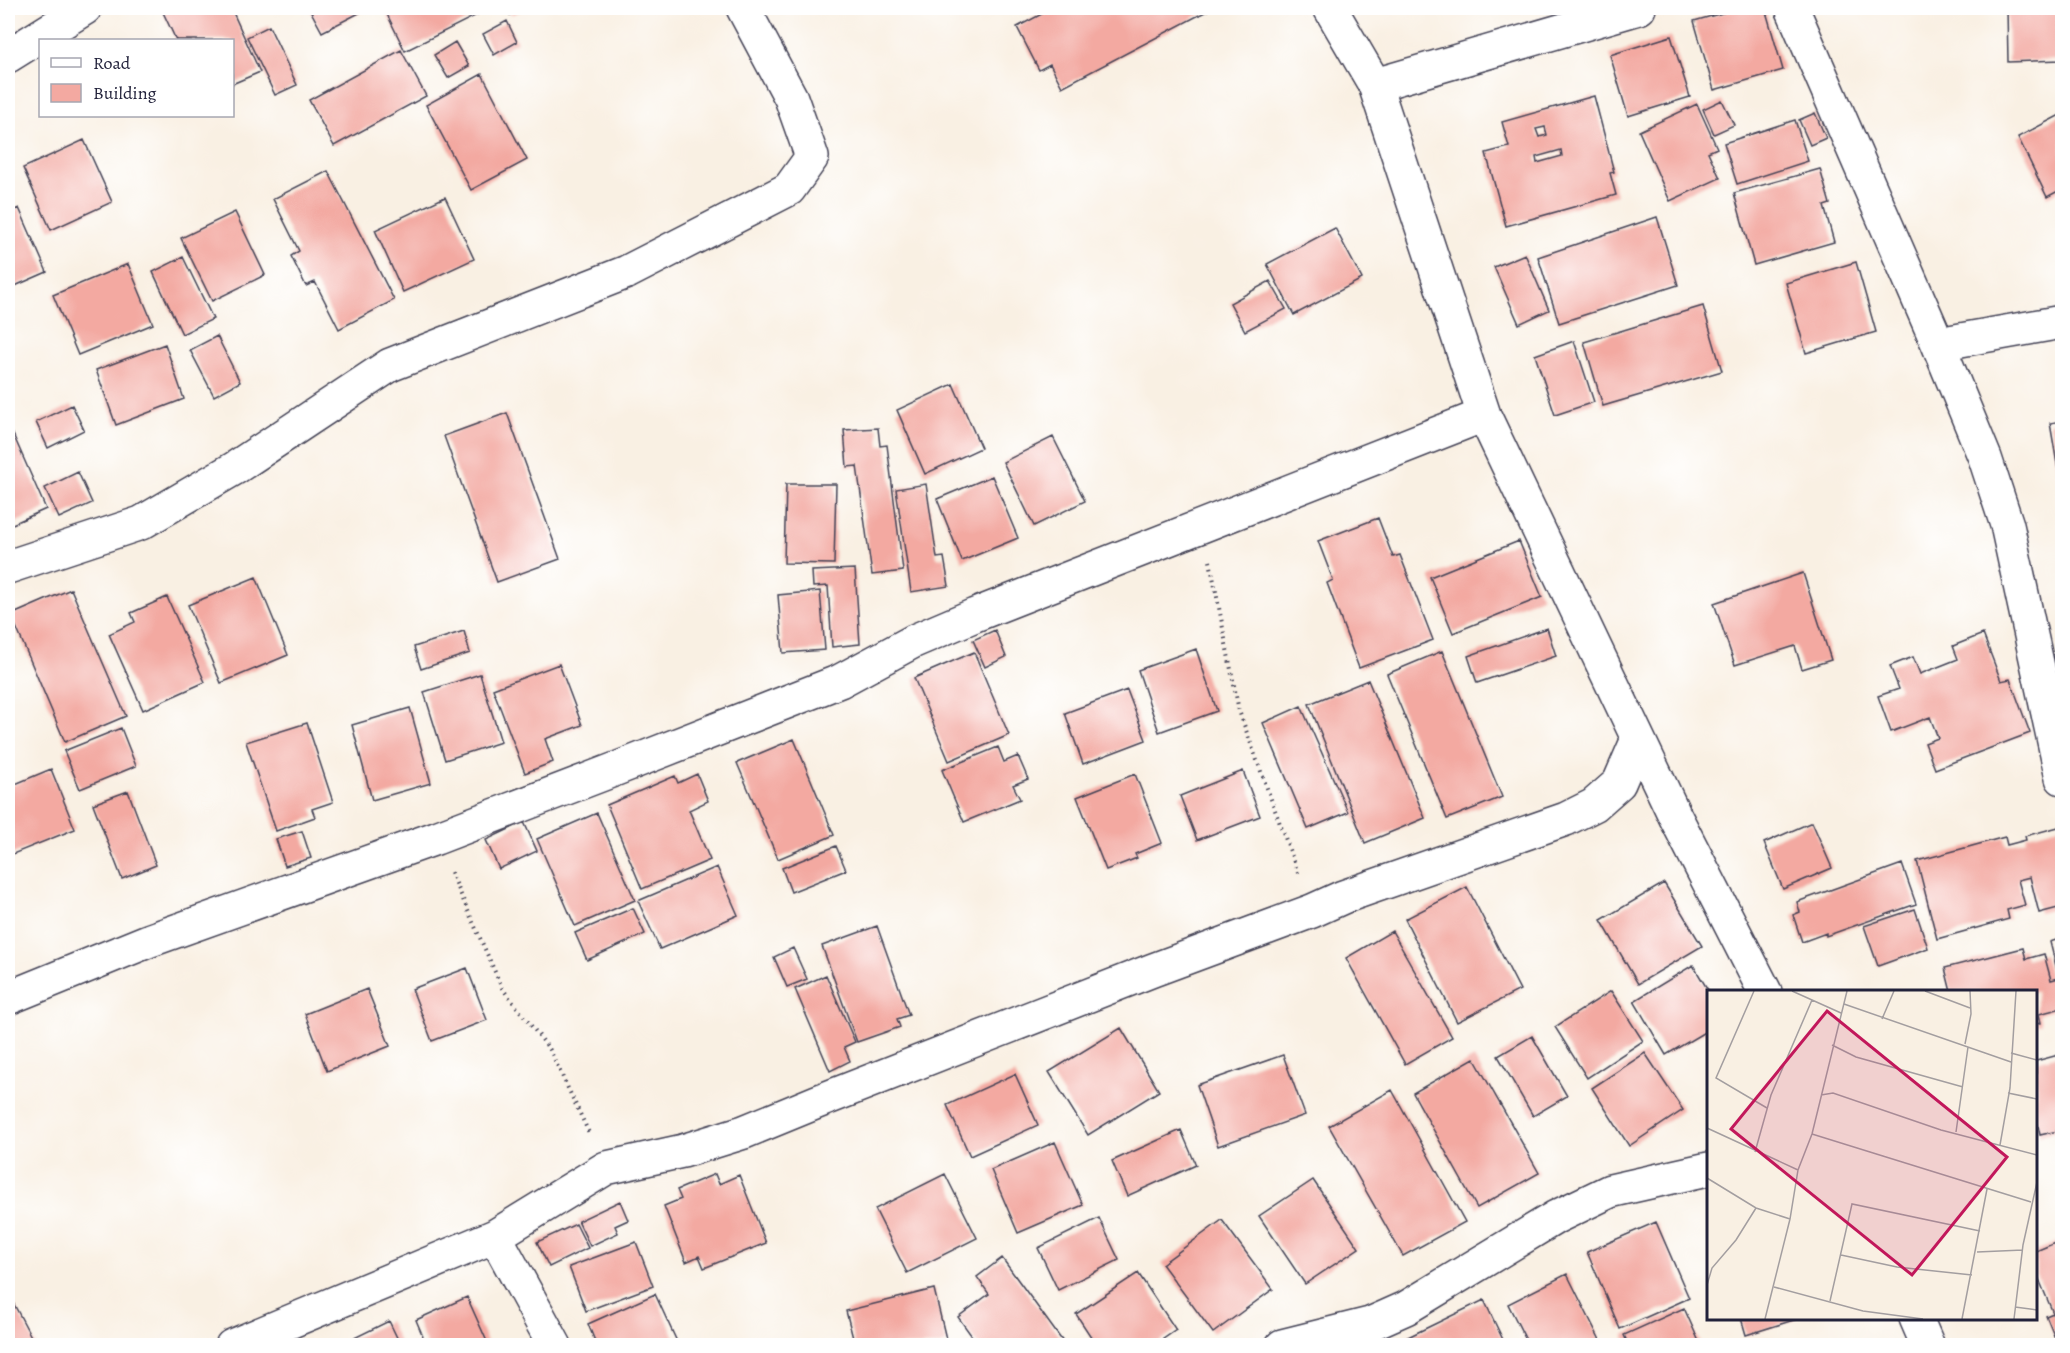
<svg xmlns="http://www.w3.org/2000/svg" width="2070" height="1353" viewBox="0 0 2070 1353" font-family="Alegreya,serif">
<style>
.building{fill:#f3a9a1;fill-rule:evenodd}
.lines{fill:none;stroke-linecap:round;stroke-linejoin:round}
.minor-casing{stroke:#424154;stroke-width:36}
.path{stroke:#424154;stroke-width:4;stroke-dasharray:1.5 4.5;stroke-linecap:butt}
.minor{stroke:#fff;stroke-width:33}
.inset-road{fill:none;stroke:#a39ea0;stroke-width:1.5}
.view{fill:#c2185b;fill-opacity:0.15;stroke:#c2185b;stroke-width:3}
.inset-edge{fill:none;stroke:#22223b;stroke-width:3}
</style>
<rect width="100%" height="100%" fill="#fff"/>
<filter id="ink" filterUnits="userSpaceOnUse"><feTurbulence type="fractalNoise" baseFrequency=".0167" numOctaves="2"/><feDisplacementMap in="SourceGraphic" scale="12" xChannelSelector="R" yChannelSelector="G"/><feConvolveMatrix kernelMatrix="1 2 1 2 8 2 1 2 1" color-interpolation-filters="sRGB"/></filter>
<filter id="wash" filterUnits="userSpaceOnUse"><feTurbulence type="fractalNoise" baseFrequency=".008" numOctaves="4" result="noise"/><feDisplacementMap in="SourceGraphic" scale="24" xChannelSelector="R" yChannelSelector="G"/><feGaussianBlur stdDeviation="1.35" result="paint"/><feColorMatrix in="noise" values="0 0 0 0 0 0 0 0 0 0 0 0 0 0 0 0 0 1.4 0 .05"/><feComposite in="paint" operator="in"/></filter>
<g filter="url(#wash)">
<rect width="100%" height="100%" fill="#f9f0e3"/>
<g id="blocks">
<!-- building -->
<path class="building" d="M161,8H231L260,72L232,84V40H176Z
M309,8H369L322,32Z
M384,8H479L481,13L405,51Z
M508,8H528L510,15Z
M1053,8H1205L1207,11L1062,87L1050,64L1039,70L1017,27Z
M1740,8H1765L1783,70L1714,90L1694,21Z
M2007,8H2062V60L2008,62Z
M507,21L517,42L494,55L483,34Z
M269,26L297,85L275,95L247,37Z
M1671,36L1690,97L1628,116L1610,55Z
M455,42L469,66L448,78L434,55Z
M401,50L426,96L334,146L309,100Z
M482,74L527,160L471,190L426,105Z
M1594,96L1614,172L1610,173L1616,195L1506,226L1486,153L1509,147L1502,122ZM1545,127L1547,135L1539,137L1536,129ZM1561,150L1562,156L1537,163L1536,157Z
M1722,100L1734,125L1714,134L1703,109Z
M1697,104L1717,148L1708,152L1720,178L1670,201L1639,131Z
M1815,113L1826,138L1810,145L1799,120Z
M2062,114V189L2047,197L2018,137Z
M1795,120L1808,161L1737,184L1724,143Z
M84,140L112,202L51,230L23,168Z
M1820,169L1830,204L1824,206L1834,242L1754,265L1734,193Z
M328,171L394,300L339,329L315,282L306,286L291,256L299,251L273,199Z
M445,197L474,259L403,292L375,230Z
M19,208L47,272L8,289V213Z
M235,212L265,275L212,301L181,238Z
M1657,217L1678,285L1559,323L1538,257Z
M1335,228L1362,279L1294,315L1267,264Z
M1525,254L1549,310L1519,324L1494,267Z
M183,257L213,319L182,334L153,272Z
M1856,262L1876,332L1806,353L1786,283Z
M128,264L153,324L78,355L53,295Z
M1270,281L1286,309L1245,331L1230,303Z
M1703,306L1722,371L1603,406L1584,342Z
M217,336L240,382L214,396L190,350Z
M1574,341L1594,402L1555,415L1535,355Z
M165,344L184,399L116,425L96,370Z
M953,384L981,448L925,474L897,410Z
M72,405L84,430L48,448L36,422Z
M507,413L560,559L497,582L444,436Z
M2062,421V470H2058L2050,423Z
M878,428L880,446L887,445L903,571L872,575L857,466L847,467L844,430Z
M12,432L46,509L8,526V434Z
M1053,437L1085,501L1034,526L1003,462Z
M78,472L92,503L59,518L45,488Z
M992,476L1018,538L962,561L937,499Z
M786,484H836L834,564L784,563Z
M926,484L937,558L944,557L949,586L911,592L896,489Z
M1378,518L1393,557L1400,555L1433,640L1359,668L1327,583L1333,580L1318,541Z
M1519,541L1542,597L1453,633L1430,577Z
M855,569L860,644L832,647L828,586L813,587L812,571Z
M1803,573L1831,660L1802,669L1795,646L1735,665L1714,603Z
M256,577L288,655L221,683L188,605Z
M71,589L126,716L65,742L11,615Z
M820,591L825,650L783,653L778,595Z
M167,597L205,682L143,710L109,634L135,622L131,613Z
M1547,628L1556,656L1477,683L1468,656Z
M995,630L1006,657L985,667L973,640Z
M464,631L470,653L421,669L414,647Z
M1983,634L2001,681L2010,679L2030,733L1935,769L1925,743L1938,738L1930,717L1891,732L1878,696L1899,689L1890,666L1913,657L1920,674L1958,659L1953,646Z
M1196,649L1217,711L1159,732L1138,670Z
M1442,651L1502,797L1447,819L1387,674Z
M974,652L1009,735L949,761L914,678Z
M559,664L582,725L545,739L553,762L525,773L493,689Z
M480,674L501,742L445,760L424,692Z
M1368,680L1425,818L1365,843L1309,704Z
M1127,690L1146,740L1083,764L1065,713Z
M1301,706L1348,812L1308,829L1263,723Z
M410,708L431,783L372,800L352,725Z
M307,723L333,802L312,809L315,817L276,831L246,742Z
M121,728L136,766L80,789L64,751Z
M794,739L834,835L778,859L737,763Z
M998,747L1004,762L1018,756L1028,779L1013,785L1020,799L964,822L942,770Z
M51,769L75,829L8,856V787Z
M1243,771L1260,816L1197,840L1180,796Z
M697,774L708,801L689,810L710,860L642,889L607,805L675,776L678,783Z
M1135,774L1162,843L1135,854L1137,858L1106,870L1077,797Z
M128,791L156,865L122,879L93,804Z
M597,813L635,900L575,926L537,839Z
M524,822L537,851L499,869L486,840Z
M1812,822L1832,868L1783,889L1764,843Z
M2062,826V907L2039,913L2030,877L2018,880L2025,905L2007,910L2009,919L1937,939L1917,861L2005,837L2007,845L2026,840L2025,836Z
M302,831L311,858L285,866L276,839Z
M836,846L846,870L791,892L782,868Z
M1902,864L1916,904L1826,936V933L1802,942L1793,915L1800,912L1797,902Z
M717,867L738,915L660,949L638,901Z
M1664,883L1702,946L1638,984L1601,920Z
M1467,887L1520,990L1457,1022L1405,919Z
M633,908L645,934L587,960L575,933Z
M1915,909L1928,948L1878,966L1864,926Z
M877,926L909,1015L897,1019L900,1027L857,1042L822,946Z
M1392,931L1452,1037L1405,1064L1346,958Z
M2062,938V1008L2039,1014L2041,1023L2036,1024V992H1951L1945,968L2023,948L2026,959L2044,954L2051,980L2059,978L2050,942Z
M793,948L807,979L787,987L774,957Z
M1693,965L1708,990V1030L1666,1055L1634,1001Z
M467,968L487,1020L432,1041L412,989Z
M826,975L855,1042L844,1047L850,1061L830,1071L795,989Z
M367,989L390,1046L327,1071L305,1014Z
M1611,991L1643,1041L1587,1078L1555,1027Z
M1121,1028L1159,1091L1088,1135L1049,1072Z
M1532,1036L1567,1096L1533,1116L1498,1056Z
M1645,1053L1683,1110L1629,1146L1592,1088Z
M2062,1054V1130L2040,1135L2036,1117V1061Z
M1283,1055L1305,1115L1218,1146L1197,1085Z
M1474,1058L1539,1173L1477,1208L1413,1093Z
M1015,1074L1038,1125L970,1156L947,1105Z
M1392,1090L1465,1222L1403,1256L1329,1126Z
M1181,1130L1196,1165L1127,1196L1112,1161Z
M1055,1142L1083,1205L1018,1233L991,1170Z
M715,1174L719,1184L739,1175L766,1243L704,1268L699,1256L686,1262L664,1206L681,1199L677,1190Z
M945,1174L977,1238L907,1273L875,1209Z
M1313,1180L1359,1248L1305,1284L1259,1216Z
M620,1201L628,1220L615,1226L618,1233L590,1246L578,1221Z
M1099,1218L1119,1260L1058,1290L1038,1248Z
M1222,1220L1273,1289L1213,1333L1162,1264Z
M1656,1222L1689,1298L1620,1329L1587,1252Z
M576,1224L588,1248L549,1267L537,1242Z
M2062,1240V1340L2057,1343L2046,1316L2053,1313L2036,1272V1251Z
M636,1242L653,1286L586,1311L569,1267Z
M1002,1258L1066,1346H979L958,1317L989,1294L977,1277Z
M1138,1273L1176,1330L1153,1346H1097L1076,1314Z
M1567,1274L1603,1346H1529L1508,1304Z
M934,1289L947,1343L937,1346H855L846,1311Z
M8,1293L36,1346H8Z
M655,1294L679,1346H597L588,1324Z
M467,1297L489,1346H427L416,1320Z
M1484,1300L1506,1346H1409L1406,1338Z
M1684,1308L1701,1346H1629L1624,1335Z
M1741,1318H1797V1319L1746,1335Z
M389,1321L401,1346H343L342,1344Z"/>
</g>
</g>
<g filter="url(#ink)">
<use href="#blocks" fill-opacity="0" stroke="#424154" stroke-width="1.5"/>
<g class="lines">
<defs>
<path id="minor" d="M1330,8L1375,85L1484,415L1675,816L1765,992
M1792,8L1938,344L1985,458L2007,525L2062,778
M8,56L85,8
M1375,85L1639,8
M1938,344L2062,322
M8,567L141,523L235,468L390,365L627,272L789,189L812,157L791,98L743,8
M8,998L148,941L436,838L616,769L840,681L914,641L975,615L1484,415
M495,1236L555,1346
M1916,1318L1928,1346
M232,1346L495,1236L606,1168L683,1151L744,1132L817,1102L1153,970L1312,911L1343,897L1566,819L1594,805L1619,783L1638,739
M1282,1346L1370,1324L1406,1308L1556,1217L1610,1191L1708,1169"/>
</defs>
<!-- minor casing -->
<use href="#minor" class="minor-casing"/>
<!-- path -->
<path class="path" d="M1210,561L1239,711L1299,876
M451,872L502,988L550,1050L590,1135"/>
<!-- minor -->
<use href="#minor" class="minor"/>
</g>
</g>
<!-- overview -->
<g transform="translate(1707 990)">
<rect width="330" height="330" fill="#f9f0e3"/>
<path class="inset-road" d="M47,1L9,88L60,118M85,1L134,23M218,1L263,18M137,14L304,72M175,29L187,1M258,54L264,24L263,1M125,55L149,67L256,97M304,63L330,70M301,103L330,109M114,105L126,103L234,140L330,165M0,138L91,180M249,142L261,57M105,144L324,212M293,155L303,98L309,1M48,162L64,105L105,10M0,188L49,218L83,229M270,262L316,260M134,265L190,277L265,285M0,295L5,278L29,250L49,218M67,297L156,321L216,329M123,311L145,214L273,241M308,317L330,320M58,329L83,229L91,180L105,144L140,1M255,329L280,199M307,329L316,255L330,192"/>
<path class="view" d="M120,21L300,167L205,285L24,139Z"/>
<rect width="330" height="330" class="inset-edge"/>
</g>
<!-- margin -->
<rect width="2070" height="1353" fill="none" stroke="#fff" stroke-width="30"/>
<!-- legend -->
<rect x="39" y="39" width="195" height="78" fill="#ffffff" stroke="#a7a7b1" stroke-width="1.5"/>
<rect x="51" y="58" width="30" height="9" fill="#ffffff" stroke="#a7a7b1" stroke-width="1.5"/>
<text x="93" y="69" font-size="18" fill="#22223b">Road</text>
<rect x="51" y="84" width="30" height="18" fill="#f3a9a1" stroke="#a7a7b1" stroke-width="1.5"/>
<text x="93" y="99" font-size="18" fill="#22223b">Building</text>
</svg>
